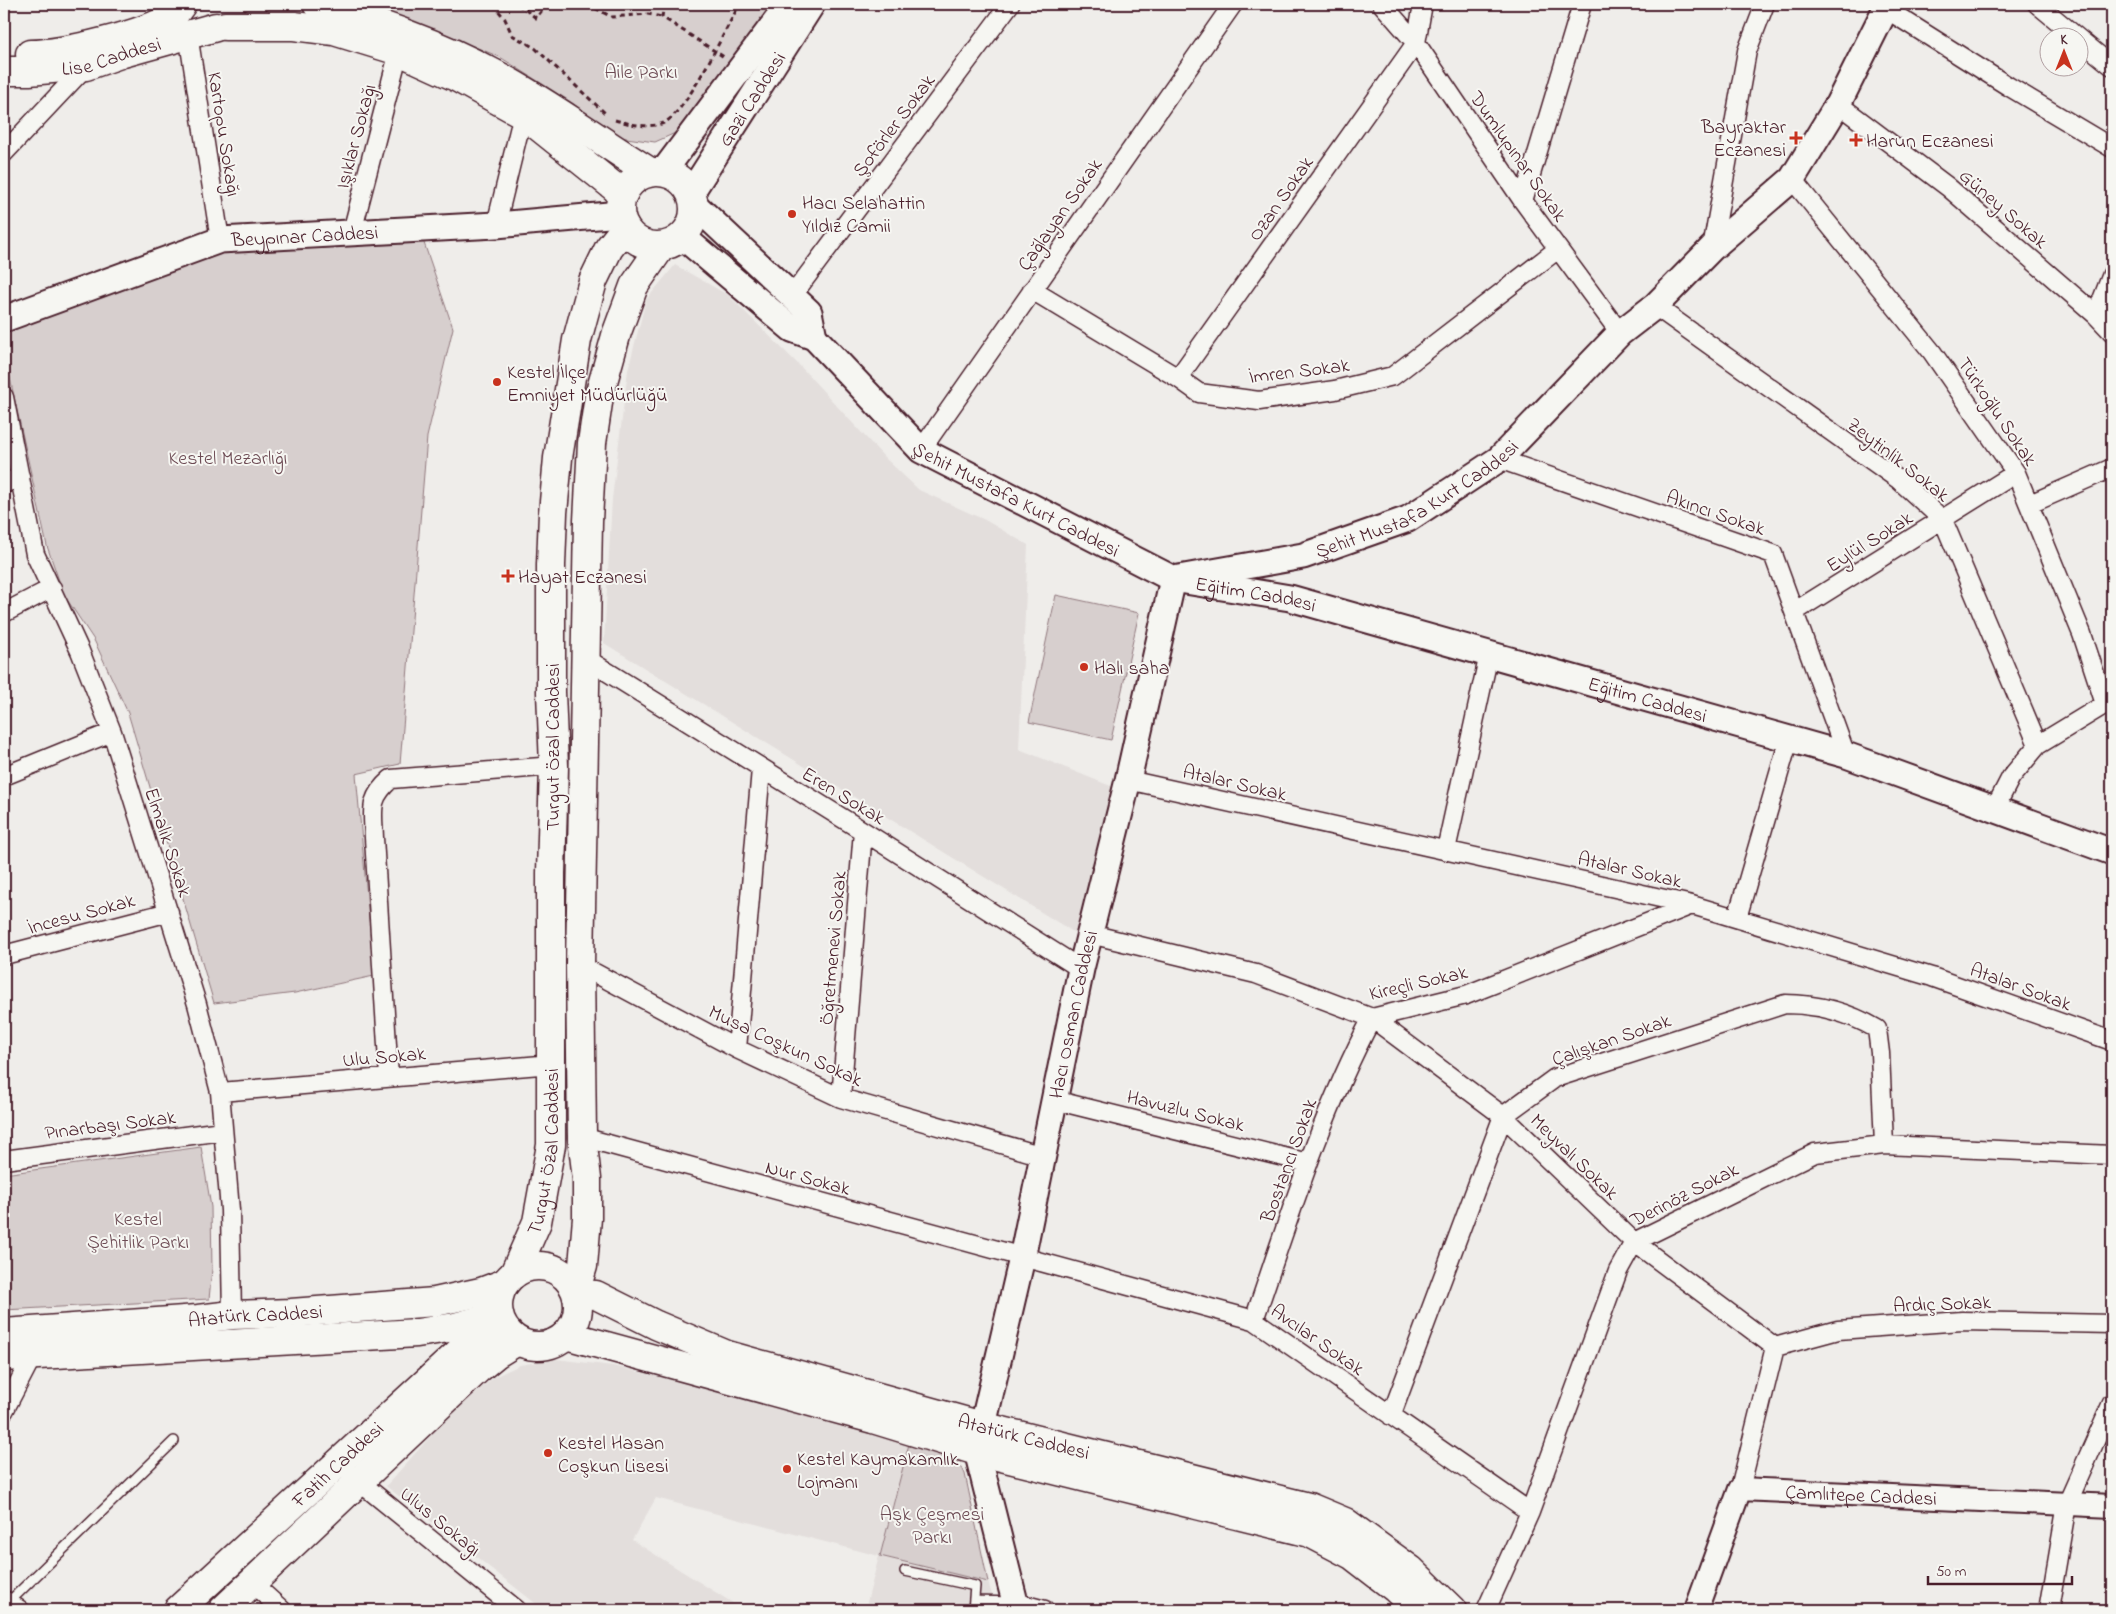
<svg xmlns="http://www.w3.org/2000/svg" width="2116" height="1614" viewBox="0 0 2116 1614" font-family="'Indie Flower',sans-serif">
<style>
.built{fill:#e3dedc}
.green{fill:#d7cfce;stroke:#90777c}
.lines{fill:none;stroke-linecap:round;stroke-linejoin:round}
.service-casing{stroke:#4a1f2b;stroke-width:12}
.minor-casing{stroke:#4a1f2b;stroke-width:21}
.tertiary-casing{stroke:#4a1f2b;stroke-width:26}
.secondary-casing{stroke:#4a1f2b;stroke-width:29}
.primary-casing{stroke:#4a1f2b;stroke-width:31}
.path{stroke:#4a1f2b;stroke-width:3;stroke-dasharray:5 4;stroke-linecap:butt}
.service{stroke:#f6f6f2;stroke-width:9}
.minor{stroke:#f6f6f2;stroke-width:18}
.tertiary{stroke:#f6f6f2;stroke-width:22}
.secondary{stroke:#f6f6f2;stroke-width:25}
.primary{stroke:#f6f6f2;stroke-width:28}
.poi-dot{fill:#c8321e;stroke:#f6f6f2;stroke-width:2}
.labels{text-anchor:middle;stroke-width:4;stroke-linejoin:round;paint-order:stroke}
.street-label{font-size:20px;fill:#4a1f2b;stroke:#f6f6f2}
.park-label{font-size:20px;fill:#6d4b54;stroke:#f6f6f2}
.poi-label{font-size:20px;fill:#4a1f2b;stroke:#f6f6f2;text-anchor:start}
</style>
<rect width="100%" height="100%" fill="#efedea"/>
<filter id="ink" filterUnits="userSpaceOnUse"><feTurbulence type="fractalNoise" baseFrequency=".02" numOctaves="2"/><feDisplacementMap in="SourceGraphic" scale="10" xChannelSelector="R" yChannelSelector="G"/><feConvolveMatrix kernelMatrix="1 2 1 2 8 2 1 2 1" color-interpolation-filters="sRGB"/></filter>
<g filter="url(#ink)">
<!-- built -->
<path class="built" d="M675,265L728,295L800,366L884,457L919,490L985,520L1028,545L1019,749L1113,787L1075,933L604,643L612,499L628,370L646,300Z
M556,1359L613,1366L717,1390L910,1440L880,1556L988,1582L997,1610H865L879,1556L656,1498L632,1540L744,1610H544L386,1486L445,1420L494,1377L520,1365Z"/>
<!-- green -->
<path class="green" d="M368,4H772L682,130L655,142L612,136L574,104L500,57Z
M423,240L453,328L427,437L400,764L356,774L374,976L295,993L214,1003L128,713L94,640L64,595L47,546L4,351V333L223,249Z
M1056,595L1139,613L1111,740L1029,722Z
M201,1147L211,1207L212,1269L209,1299L4,1310V1174Z
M910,1440C934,1448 954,1448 965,1474L988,1582L880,1556Z"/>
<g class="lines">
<defs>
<path id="service" d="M905,1571L975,1586L973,1610
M974,1601L1014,1602
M8,1603L174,1441"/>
<path id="minor" d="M1382,4L1416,43L1523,201L1620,333
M2037,4L2078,38
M1886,9L2008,86L2112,148
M188,34L220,240
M2078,38L2112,66
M1838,104L1948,187L2096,315L2112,332
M4,153L86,66
M1792,179L1932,352L2016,473L2082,634L2105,704
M1523,201L1582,4
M496,225L523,114
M352,232L399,51
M1712,248L1747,51L1765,4
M1032,290L1178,378L1199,393L1259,401L1335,390L1393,376L1558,249
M792,296L1010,4
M1655,306L1899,480L1943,520L2038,745
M2096,315L2112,274
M1178,378L1416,43L1423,4
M4,397L35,554L80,651L112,732L197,1004L220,1092L230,1210L232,1315
M921,450L1233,4
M1499,459L1773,554L1846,755
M4,484L20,476
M2030,504L2112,468
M1794,612L2016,473
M4,613L52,588
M585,658L863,831L1081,969
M4,776L112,732
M1128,780L1692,905L1932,977L2112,1041
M1994,810L2011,777L2038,745L2112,700
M1446,850L1489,654
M1737,918L1789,739
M1090,934L1256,974L1372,1018L1466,995L1692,905
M4,955L169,912
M580,965L737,1049L841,1098L1043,1156
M737,1049L761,769
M389,1077L374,838C373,810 368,799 391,779L554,766
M220,1092L552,1064
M841,1098L863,831
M1054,1100L1308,1163
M582,1137L1254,1320L1530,1512
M4,1160L222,1131
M1254,1320C1289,1218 1321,1114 1372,1018L1503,1116L1634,1242L1775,1347L1740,1489
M1775,1347L1838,1330L1962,1321L2112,1324
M4,1411L33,1355L34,1348
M1391,1416L1503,1116L1555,1078L1785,1004C1818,1004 1848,1012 1877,1029L1880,1053L1884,1145
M351,1475L517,1610
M252,1583L282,1610
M4,1600L20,1610
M1014,1602L1045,1610
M1486,1610L1530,1512L1618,1271L1634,1242L1815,1153L1884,1145L2112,1155
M2049,1610L2067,1504L2112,1403"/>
<g id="tertiary">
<path id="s1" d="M1696,1610L1740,1489L2112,1506"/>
</g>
<g id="secondary">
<path d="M663,172L789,4"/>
<path id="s2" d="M691,193L812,4"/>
<path d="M695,205L809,312L814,337"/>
<path id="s3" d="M683,237L792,329L814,337L921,450L1173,579L1303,556L1408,519L1499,459L1620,333L1655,306L1712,248L1792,179L1838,104L1888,4"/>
<path id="s4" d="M4,319L220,240L496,225L620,214"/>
<path id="s5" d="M1017,1610L977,1451L1022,1258L1081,969L1128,780L1173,579L1290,598L1846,755L2112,852"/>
</g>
<g id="primary">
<path d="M317,4C377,23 437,42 493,73C548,102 598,140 650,172"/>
<path d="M225,26H294L334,31L399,51L456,77L523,114L623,194"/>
<path d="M30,54C62,54 147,34 172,16C176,13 179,8 182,4"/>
<path id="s6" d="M4,71H29L86,66L123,53L216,27"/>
<circle cx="657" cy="209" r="37"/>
<circle cx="538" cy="1306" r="40"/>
<path id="s7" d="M514,1274L537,1222L551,1145V873L554,766L551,692V565L553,513L558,458L577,340L593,281L609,248L625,228"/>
<path d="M573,1285L580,1276L583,1266L587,1218V1179L582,1137L580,965L588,521L592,443L599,396L617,332L634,286L661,247"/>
<path id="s8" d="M577,1294L596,1295L656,1325L727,1355L982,1426L1309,1507L1345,1522L1411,1570L1452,1610"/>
<path id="s9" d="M4,1333L198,1319L232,1315L291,1313L435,1302L481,1292L505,1283"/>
<path d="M566,1335L873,1419L977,1451L1310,1533L1352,1555L1396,1589L1418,1610"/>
<path d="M4,1357L417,1333L455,1327L499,1315"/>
<path id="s10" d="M178,1610L467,1345L501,1324"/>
<path d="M223,1610L478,1369L496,1354L517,1341"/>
</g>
</defs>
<!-- service casing -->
<use href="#service" class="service-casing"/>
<!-- minor casing -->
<use href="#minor" class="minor-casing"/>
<!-- tertiary casing -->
<use href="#tertiary" class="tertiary-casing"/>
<!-- secondary casing -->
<use href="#secondary" class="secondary-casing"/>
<!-- primary casing -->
<use href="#primary" class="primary-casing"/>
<!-- path -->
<path class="path" d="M493,4L505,19L512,35L535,48L606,114
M518,4L536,18L547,4
M587,4L612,17L648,14L662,17
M664,4L662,17L724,57
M615,120C629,124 646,128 661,124C686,117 725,28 740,4"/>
<!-- service -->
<use href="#service" class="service"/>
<!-- minor -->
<use href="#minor" class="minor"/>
<!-- tertiary -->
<use href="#tertiary" class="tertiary"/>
<!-- secondary -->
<use href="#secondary" class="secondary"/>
<!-- primary -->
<use href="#primary" class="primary"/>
</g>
</g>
<!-- markers -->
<g class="poi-dot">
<path d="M1793.5 130.5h5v5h5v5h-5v5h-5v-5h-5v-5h5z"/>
<path d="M1853.5 132.5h5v5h5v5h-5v5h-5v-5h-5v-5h5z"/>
<circle cx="792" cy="214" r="5"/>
<circle cx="497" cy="382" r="5"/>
<path d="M505.5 568.5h5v5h5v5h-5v5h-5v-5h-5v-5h5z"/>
<circle cx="1084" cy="667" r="5"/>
<circle cx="548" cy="1453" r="5"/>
<circle cx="787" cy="1469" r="5"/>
</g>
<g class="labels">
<!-- street labels -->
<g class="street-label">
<text dy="7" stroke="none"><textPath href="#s6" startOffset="109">Lise Caddesi</textPath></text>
<text dy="7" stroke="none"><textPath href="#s2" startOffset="112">Gazi Caddesi</textPath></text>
<text transform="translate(893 125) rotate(-53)" y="7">Şoförler Sokak</text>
<text transform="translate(225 134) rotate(81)" y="7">Kartopu Sokağı</text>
<text transform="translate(355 136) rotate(-75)" y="7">Işıklar Sokağı</text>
<text transform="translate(1519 156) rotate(55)" y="7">Dumlupınar Sokak</text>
<text transform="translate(1280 198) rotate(-55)" y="7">Ozan Sokak</text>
<text transform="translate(2004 208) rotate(41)" y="7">Güney Sokak</text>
<text transform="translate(1059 214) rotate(-55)" y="7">Çağlayan Sokak</text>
<text dy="7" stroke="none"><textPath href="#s4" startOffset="315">Beypınar Caddesi</textPath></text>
<text transform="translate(1299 370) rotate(-7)" y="7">İmren Sokak</text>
<text transform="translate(1998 411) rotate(56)" y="7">Türkoğlu Sokak</text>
<text transform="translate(1899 459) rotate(38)" y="7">Zeytinlik Sokak</text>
<text dy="7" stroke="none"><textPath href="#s3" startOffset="865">Şehit Mustafa Kurt Caddesi</textPath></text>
<text dy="7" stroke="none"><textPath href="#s3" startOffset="429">Şehit Mustafa Kurt Caddesi</textPath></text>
<text transform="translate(1716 512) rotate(19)" y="7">Akıncı Sokak</text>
<text transform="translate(1869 541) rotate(-32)" y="7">Eylül Sokak</text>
<text dy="7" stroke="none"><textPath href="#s5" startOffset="1142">Eğitim Caddesi</textPath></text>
<text dy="7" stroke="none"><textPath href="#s5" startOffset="1548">Eğitim Caddesi</textPath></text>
<text transform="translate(552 747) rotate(-90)" y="7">Turgut Özal Caddesi</text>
<text transform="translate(1235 782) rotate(13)" y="7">Atalar Sokak</text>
<text transform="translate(844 795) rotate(31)" y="7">Eren Sokak</text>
<text transform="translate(169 842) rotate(72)" y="7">Elmalık Sokak</text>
<text transform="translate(1630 869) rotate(13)" y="7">Atalar Sokak</text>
<text transform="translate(81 913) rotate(-15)" y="7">İncesu Sokak</text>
<text transform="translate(832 948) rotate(-85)" y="7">Öğretmenevi Sokak</text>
<text transform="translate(1418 982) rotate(-13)" y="7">Kireçli Sokak</text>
<text transform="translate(2021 986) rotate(20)" y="7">Atalar Sokak</text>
<text dy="7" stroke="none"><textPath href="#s5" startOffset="611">Hacı Osman Caddesi</textPath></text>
<text transform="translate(1611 1039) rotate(-19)" y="7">Çalışkan Sokak</text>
<text transform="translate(786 1045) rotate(25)" y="7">Musa Coşkun Sokak</text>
<text transform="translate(384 1056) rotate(-5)" y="7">Ulu Sokak</text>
<text transform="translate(1186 1110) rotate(14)" y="7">Havuzlu Sokak</text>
<text transform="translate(110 1124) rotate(-7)" y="7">Pınarbaşı Sokak</text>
<text dy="7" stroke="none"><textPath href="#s7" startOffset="128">Turgut Özal Caddesi</textPath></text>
<text transform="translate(1575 1156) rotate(44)" y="7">Meyvalı Sokak</text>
<text transform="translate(1288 1160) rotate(-70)" y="7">Bostancı Sokak</text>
<text transform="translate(808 1177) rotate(15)" y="7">Nur Sokak</text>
<text transform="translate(1684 1194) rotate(-27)" y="7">Derinöz Sokak</text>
<text transform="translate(1942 1303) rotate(-2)" y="7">Ardıç Sokak</text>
<text dy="7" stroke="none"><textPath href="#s9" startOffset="252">Atatürk Caddesi</textPath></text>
<text transform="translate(1318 1339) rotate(35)" y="7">Avcılar Sokak</text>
<text dy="7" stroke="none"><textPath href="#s8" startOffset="471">Atatürk Caddesi</textPath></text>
<text dy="7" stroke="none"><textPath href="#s10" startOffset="216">Fatih Caddesi</textPath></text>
<text dy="7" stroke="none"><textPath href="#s1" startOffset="250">Çamlıtepe Caddesi</textPath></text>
<text transform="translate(441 1521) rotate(39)" y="7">Ulus Sokağı</text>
</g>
<!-- park labels -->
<g class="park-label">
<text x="641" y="78">Aile Parkı</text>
<text x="228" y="464">Kestel Mezarlığı</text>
<text x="138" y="1225">Kestel<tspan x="138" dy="23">Şehitlik Parkı</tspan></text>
<text x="932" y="1520">Aşk Çeşmesi<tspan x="932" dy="23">Parkı</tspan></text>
</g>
<!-- poi labels -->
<g class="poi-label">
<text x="1786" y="133" text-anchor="end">Bayraktar<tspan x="1786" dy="23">Eczanesi</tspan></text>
<text x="1866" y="147">Harun Eczanesi</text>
<text x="802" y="209">Hacı Selahattin<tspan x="802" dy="23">Yıldız Camii</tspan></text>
<text x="507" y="378">Kestel İlçe<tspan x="507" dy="23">Emniyet Müdürlüğü</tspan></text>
<text x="518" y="583">Hayat Eczanesi</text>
<text x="1094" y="674">Halı saha</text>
<text x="558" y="1449">Kestel Hasan<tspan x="558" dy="23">Coşkun Lisesi</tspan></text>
<text x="797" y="1465">Kestel Kaymakamlık<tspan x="797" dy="23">Lojmanı</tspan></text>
</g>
</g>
<!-- margin -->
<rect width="2116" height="1614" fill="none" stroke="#f6f6f2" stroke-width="20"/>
<rect x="10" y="10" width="2096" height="1594" fill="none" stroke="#4a1f2b" stroke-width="2" filter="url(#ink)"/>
<!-- north arrow -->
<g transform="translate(2064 52)"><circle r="24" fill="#f6f6f2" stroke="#b1a0a2"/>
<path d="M0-4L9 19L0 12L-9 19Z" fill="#c8321e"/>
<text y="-8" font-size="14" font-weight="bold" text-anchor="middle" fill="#4a1f2b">K</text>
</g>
<!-- scale -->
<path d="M1928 1576v8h144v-8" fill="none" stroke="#4a1f2b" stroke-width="2.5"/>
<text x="1936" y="1576" font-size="15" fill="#4a1f2b" stroke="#f6f6f2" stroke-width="4" paint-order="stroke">50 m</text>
</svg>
